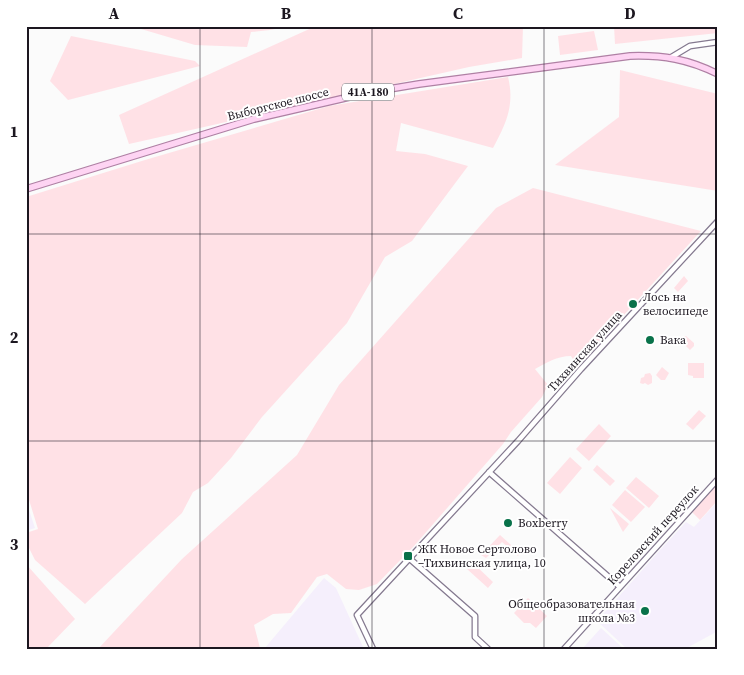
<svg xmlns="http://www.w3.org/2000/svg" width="744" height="675" viewBox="0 0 744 675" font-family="'Source Serif 4',serif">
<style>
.built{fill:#f5effc}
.green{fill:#ffe1e6}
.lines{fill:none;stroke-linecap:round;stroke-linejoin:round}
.minor-casing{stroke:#84798f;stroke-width:7}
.major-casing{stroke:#af80a4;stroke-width:8}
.minor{stroke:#fff;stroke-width:4.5}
.major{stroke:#fed4f3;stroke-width:5.5}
.grid{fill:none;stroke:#1c1720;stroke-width:1;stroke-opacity:0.55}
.poi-dot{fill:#09724a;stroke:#fff;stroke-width:2}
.labels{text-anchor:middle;stroke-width:4;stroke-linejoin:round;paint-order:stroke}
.shield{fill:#fff;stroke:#605d63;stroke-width:1}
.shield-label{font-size:11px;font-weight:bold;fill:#1c1720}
.street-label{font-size:12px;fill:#1c1720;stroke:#fff}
.poi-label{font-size:12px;fill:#1c1720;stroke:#fff;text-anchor:start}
.neatline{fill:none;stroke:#1c1720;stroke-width:2}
.grid-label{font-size:16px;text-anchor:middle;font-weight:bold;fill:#1c1720}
</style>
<rect width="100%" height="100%" fill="#fbfbfb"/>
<!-- built -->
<path class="built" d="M26,501L35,528L26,531Z
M718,501V631L685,649H627L597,621L660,550L686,522L694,527Z
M324,578L336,588L364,649H264Z
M601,628L624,649H582Z"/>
<!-- green -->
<path class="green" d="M131,26H290L270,30L251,32L247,47L195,45Z
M316,26H523L522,58L469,67L129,144L119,115Z
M614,26H718V33L615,44Z
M594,31L598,50L560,55L558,36Z
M71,36L195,61L200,66L68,100L50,81Z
M620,70L718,94V191L555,165L619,117Z
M508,77C515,105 506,124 493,148L401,123L396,151L425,154L468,166L412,241L385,257L347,323L262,417L231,458L208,483L193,492L182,513L85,604L35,560L26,542V533L38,529L26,490V197L145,160L329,106Z
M533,188L701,231L577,366L571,356C557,356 546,363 535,369L548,385L542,397L511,432L503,444L414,546L377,584L359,590L346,589L327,574L317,577L291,613L273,614L254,625L260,648L259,649H98L182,559L297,455L339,385L496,208Z
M684,276L688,281L678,292L674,288Z
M686,336L694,343V346L690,350L681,341L683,337Z
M688,363H704V378H693V376L688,375Z
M662,367L669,373L665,380H661L656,375Z
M650,373L652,376V383L648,385L645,383L643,384L640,383L641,378L644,377L645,374Z
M699,410L706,416L693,430L686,424Z
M599,424L611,436L589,461L576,449Z
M570,457L582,468L560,494L547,483Z
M597,465L615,481L610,486L593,470Z
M636,477L659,496L649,508L626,488Z
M718,483V500L700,520L691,511Z
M625,490L645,507L631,522L612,505Z
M610,508L629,524L623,532Z
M500,535L520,553L518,556L502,542L486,558L481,555Z
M473,563L493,582L488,588L467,569Z
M26,564L75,619L46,649H26Z
M528,598L547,616L536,628L530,623H524L514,613Z"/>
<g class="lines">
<defs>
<path id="minor" d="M670,58L690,46L718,42
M489,472L620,587
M410,559L475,616V637L488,649
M373,649L357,615L518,441L581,369L718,221
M564,649L718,479"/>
<path id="major" d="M26,189L254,119L371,92L419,84L630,56C663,55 688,59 718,74"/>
</defs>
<!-- minor casing -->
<use href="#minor" class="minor-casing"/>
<!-- major casing -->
<use href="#major" class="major-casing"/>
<!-- minor -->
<use href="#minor" class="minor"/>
<!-- major -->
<use href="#major" class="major"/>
</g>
<!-- grid -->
<path class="grid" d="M200,26V649M372,26V649M544,26V649M26,234H718M26,441H718"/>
<!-- markers -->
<g class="poi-dot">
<circle cx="633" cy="304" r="5"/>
<circle cx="650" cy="340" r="5"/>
<circle cx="508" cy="523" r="5"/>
<rect x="403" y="551" width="10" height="10" rx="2.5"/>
<circle cx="645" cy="611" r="5"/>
</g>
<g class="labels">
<!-- shield labels -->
<rect class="shield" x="342" y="83.5" width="52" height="17" rx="4"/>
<g class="shield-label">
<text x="368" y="96">41А-180</text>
</g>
<!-- street labels -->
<g class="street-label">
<text transform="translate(278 104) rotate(-14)" y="4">Выборгское шоссе</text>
<text transform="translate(585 351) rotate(-48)" y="4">Тихвинская улица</text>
<text transform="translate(653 535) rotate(-48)" y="4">Кореловский переулок</text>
</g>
<!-- poi labels -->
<g class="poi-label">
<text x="643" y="301">Лось на<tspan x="643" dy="14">велосипеде</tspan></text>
<text x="660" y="344">Вака</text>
<text x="518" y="527">Boxberry</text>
<text x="418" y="553">ЖК Новое Сертолово<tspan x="418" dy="14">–Тихвинская улица, 10</tspan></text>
<text x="635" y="608" text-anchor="end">Общеобразовательная<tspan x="635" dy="14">школа №3</tspan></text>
</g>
</g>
<!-- border -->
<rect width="744" height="675" fill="none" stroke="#ffffff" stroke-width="55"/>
<rect x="28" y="28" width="688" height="620" class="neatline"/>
<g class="grid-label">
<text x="114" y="19">A</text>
<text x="286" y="19">B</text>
<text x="458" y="19">C</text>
<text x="630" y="19">D</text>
<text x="14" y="137">1</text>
<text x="14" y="343">2</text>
<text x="14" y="550">3</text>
</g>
</svg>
